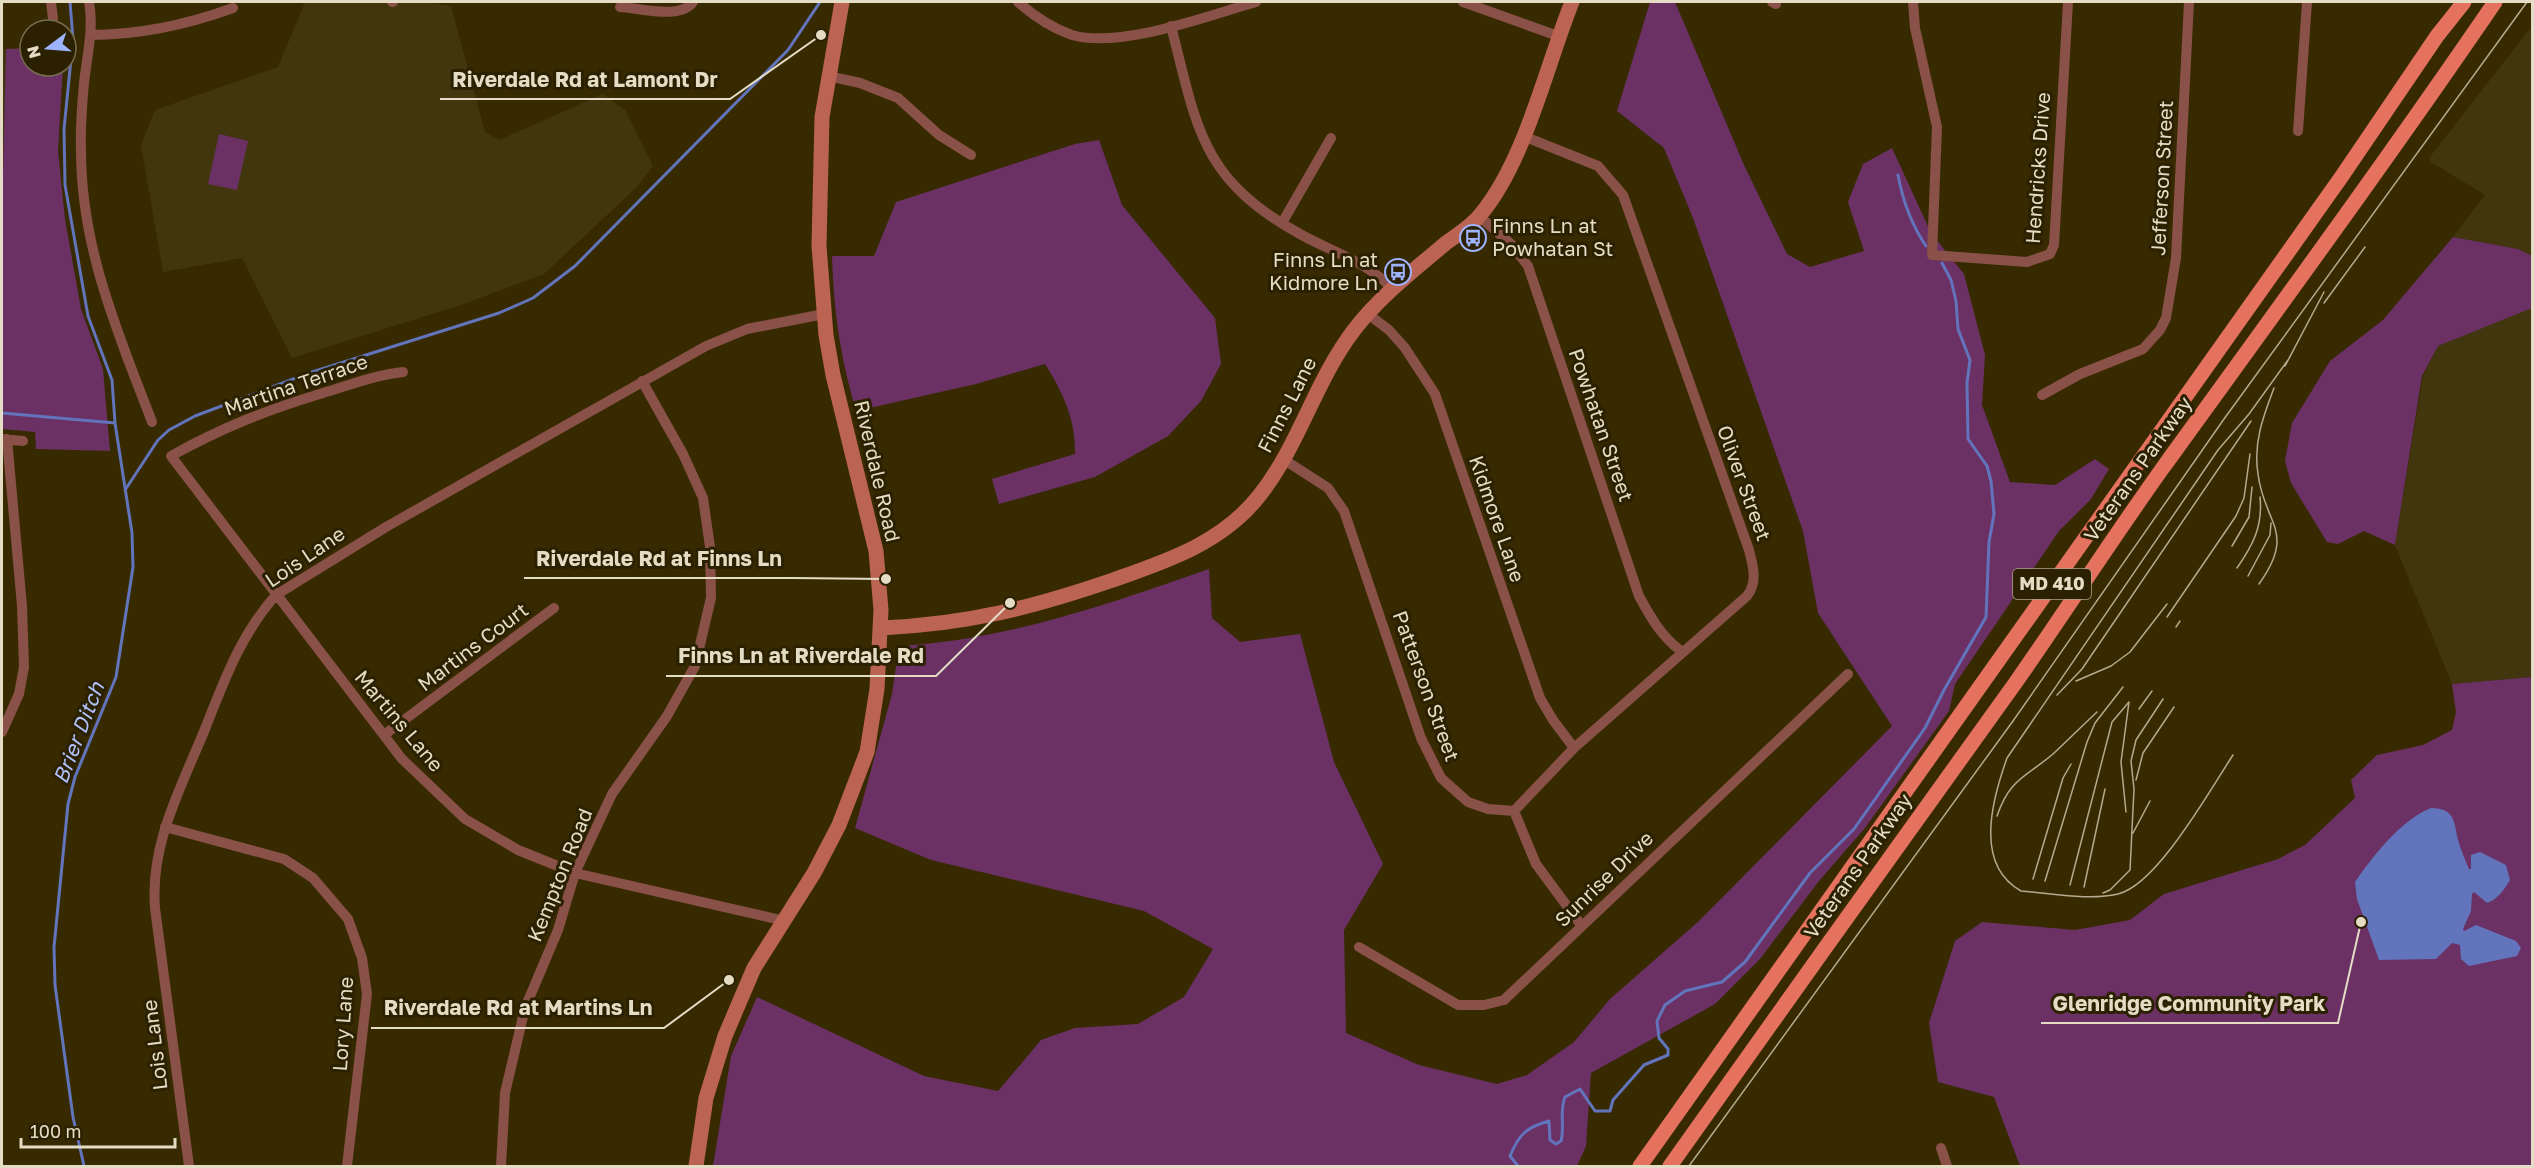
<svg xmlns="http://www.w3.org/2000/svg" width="2534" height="1168" viewBox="0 0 2534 1168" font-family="'Golos Text',sans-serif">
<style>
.built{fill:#42360f}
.green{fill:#6b3165}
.water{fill:#6274bb}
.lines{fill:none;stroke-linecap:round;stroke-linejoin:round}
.stream{stroke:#6274bb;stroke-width:3}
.street{stroke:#895147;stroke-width:10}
.secondary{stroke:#bc6454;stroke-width:15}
.primary{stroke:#e4725e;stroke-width:15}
.tram{stroke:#b4ab8f;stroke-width:1.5}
.labels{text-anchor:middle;stroke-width:6;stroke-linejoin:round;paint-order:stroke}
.shield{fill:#2b2101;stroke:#aca48a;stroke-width:1.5}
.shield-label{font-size:18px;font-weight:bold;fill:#e4dcc5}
.street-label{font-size:20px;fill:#e4dcc5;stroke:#2b2101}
.poi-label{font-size:20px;fill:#e4dcc5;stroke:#2b2101;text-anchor:start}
.water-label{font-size:21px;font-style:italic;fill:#b0c1fb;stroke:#2b2101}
.leader{fill:none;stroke:#e4dcc5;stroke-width:2}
.callout-dot{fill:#e4dcc5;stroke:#2b2101;stroke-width:2}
.callout-label{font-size:21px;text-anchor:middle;font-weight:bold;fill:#e4dcc5;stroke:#2b2101;stroke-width:6;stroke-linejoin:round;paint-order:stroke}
</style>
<rect width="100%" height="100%" fill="#372a00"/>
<!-- built -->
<path class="built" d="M305,2H423L451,6L485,132L499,140L603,94L626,111L653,166L637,187L544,274L461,305L292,358L242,258L163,272L141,145L155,110L278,67Z
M2532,26V256L2518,249L2453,237L2485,195L2431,162L2429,158Z
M2,49H6L2,213Z
M2528,308H2532V677L2452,684L2395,545L2423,376L2438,346Z"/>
<!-- green -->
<path class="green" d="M1650,2H1675L1744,165L1787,254L1810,267L1864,251L1848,202L1863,164L1892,148L1931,233L1964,274L1985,355L1982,405L2010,482L2055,485L2095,459L2109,469L2091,499L2059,531L1955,684L1949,711L1865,828L1819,881L1760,959L1715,1004L1591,1073L1586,1146L1577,1166H713L731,1056L757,997L924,1076L998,1091L1041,1040L1075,1028L1138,1024L1184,997L1213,949L1144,911L931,860L855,828L892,694L899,646C1006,640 1109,604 1209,569L1212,618L1240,642L1300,634L1334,762L1383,864L1344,930L1346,1033L1419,1065L1497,1084L1527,1075L1574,1042L1610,999L1699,921L1892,726L1818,613L1803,531L1693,218L1664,148L1617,111Z
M30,48V66H63L58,151L65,219L81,309L103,369L110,451L36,449L35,432L2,429V213L6,49Z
M219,134L248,141L237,190L208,184Z
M1099,140L1122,205L1215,318L1221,364L1201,401L1168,436L1095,477L999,504L992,479L1075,454C1076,421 1063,392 1045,364L976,384L856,411C840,354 834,315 832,256H874L896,202L1075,144Z
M2453,237L2518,249L2532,256V308L2438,346L2422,376L2395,545L2364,531L2338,544L2327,542L2291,483L2285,461L2292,423L2330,361L2383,320Z
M2532,677V1166H2020L1994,1097L1938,1082L1929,1023L1955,941L1982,922L2075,930L2130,920L2164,894L2278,859L2305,845L2355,798L2351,780L2377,755L2423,745L2452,730L2456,712L2452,684Z"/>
<!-- water -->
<path class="water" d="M2431,808C2455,808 2454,822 2458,840C2461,850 2465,860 2469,869H2471V855L2480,852L2506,865L2510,880C2504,890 2498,899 2487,903L2474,892L2472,894L2471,911L2463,929L2464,931L2476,925L2516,941L2521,948L2517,956L2469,966L2461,959L2460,945L2452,943L2436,959L2379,960L2357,899L2355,882C2373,856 2401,820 2431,808Z"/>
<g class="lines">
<!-- stream -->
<path class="stream" d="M70,2L73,39L64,129L65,185L88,316L112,380L115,423
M1898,175C1903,202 1911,224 1926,246
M2,413L115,423L132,533L133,567L116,677L75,777L68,804L54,947L55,985L73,1117L84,1166
M125,490L158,440L169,430L195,416L309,373L499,313L533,298L575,266L788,50L820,2
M1518,1166L1510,1156C1519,1134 1527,1127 1549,1121L1550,1140L1556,1144L1561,1141C1565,1126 1559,1112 1565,1097L1580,1089L1595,1111H1610L1613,1100L1644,1065L1668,1055V1049L1659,1038L1657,1021L1665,1005L1685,991L1722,982L1745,962L1810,873L1854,829L1925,728L1944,690L1986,617L1989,542L1994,514L1991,481L1987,466L1968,439L1967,383L1970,360L1958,329L1956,301L1951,280L1942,263"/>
<!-- street -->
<path class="street" d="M51,2L53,19
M89,2C94,28 87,56 84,83C82,105 80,128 81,151C81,248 118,333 152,422
M392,2H393
M1018,2C1034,16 1052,28 1072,35C1120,49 1207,16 1256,2
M1463,2L1558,36
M1772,2L1776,4
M1913,2L1915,28L1937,127L1932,255L2027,262L2050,254L2054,245L2068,2
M620,7C640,8 680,20 693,2
M1171,26C1197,127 1200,179 1300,234C1334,253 1364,260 1393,289
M90,35C140,35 186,25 233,8
M828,76L860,83L898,98L939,135L971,155
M2298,131L2307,2
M1480,217L1511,244L1528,266L1639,596C1651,618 1661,636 1681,651
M1282,223L1331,138
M1368,314L1389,330L1405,348L1435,394L1540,698L1553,720L1574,748
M403,372C375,375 350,385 323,393C267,410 223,427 171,456L402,759L465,819L518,850L575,873L785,921
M2042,395L2080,374L2143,349L2160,330L2166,318L2176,258L2189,2
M2,439L23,441
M1283,459L1328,488L1344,511L1421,738L1441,778L1468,802L1488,809L1514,811
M2,732L19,694L24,667L22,606L7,439
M384,735L554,608
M1514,811L1574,748L1747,596C1758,582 1753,566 1749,550L1623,195L1598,166L1523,136
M1514,811L1536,864L1581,925
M165,827L284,859L313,878L348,919L362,958L367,994L347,1166
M1359,947L1458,1005H1484L1504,1000L1848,674
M1941,1148L1947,1166
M189,1166L155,908C150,843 181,788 205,729C224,681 241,634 276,595L386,527L706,346L747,329L824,314
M501,1166L505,1093L525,1008L558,930L575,873L612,794L667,716L695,666L711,598L710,547L703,498L683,454L642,381"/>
<!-- secondary -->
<path class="secondary" d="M881,628C968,624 1031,608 1113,580C1167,561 1222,543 1259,496C1299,446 1315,381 1354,330C1380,296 1414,270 1446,243C1458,234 1472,226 1481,214C1525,161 1546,67 1572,2
M696,1166L706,1098L725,1036L754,968L814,873L839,825L867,752L877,689L881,610L876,551L833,375L826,335L819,246L822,117L842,2"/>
<!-- primary -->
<path class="primary" d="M1640,1166L2342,176L2437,36L2464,2
M1670,1166C1784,1004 1901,843 2016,682C2065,612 2112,539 2162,469C2274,314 2387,160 2495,2"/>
<!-- tram -->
<path class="tram" d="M2324,303L2365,247
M2285,366L2324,292
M2232,546L2249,517L2252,487
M2237,568C2253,545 2263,526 2260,497
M2248,576L2270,535L2271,523
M2259,584C2297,531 2264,524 2258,474C2253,443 2263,417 2274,388
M2167,617L2236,516L2244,498L2250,454
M2176,627L2180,621
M2076,681L2111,666L2130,652L2167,604
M2057,695L2082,669L2251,421
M2139,709L2152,691
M2233,755C2210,790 2157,885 2118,894C2088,901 2051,893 2021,891C1974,865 1992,800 2007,758L2218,450L2249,414L2288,360
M2136,780L2143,753L2174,707
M2126,812L2121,762L2129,702
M1997,816C2010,778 2026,777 2053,754C2068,740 2082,726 2097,712
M2133,833L2150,801
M2033,879L2063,778L2071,764
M2045,881L2087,742L2095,723L2123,687
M2070,885L2112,722L2129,702
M2084,887L2105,789
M2103,893L2110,890L2130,870L2134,789L2131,761L2136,740L2163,699
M1689,1166L2013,721L2224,419L2527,2"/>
</g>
<!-- icons -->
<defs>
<symbol id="bus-ring" viewBox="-11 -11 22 22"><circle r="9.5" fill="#2b2101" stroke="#9eb3fd" stroke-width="1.5"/><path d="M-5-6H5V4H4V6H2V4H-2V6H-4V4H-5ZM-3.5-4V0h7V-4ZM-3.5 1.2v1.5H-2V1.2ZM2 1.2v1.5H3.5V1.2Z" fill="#9eb3fd"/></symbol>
</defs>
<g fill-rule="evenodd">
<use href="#bus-ring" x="1458" y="223" width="30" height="30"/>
<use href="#bus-ring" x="1383" y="257" width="30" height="30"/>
</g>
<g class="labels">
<!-- shield labels -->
<rect class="shield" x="2013" y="569" width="78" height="30" rx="4.5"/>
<g class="shield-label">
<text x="2052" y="590">MD 410</text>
</g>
<!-- street labels -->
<g class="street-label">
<text transform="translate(2038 168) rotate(-86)" y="7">Hendricks Drive</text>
<text transform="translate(2162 178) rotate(-87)" y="7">Jefferson Street</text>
<text transform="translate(296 385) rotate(-19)" y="7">Martina Terrace</text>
<text transform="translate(1287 405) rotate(-63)" y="7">Finns Lane</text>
<text transform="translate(1601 425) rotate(71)" y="7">Powhatan Street</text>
<text transform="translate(2138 469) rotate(-55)" y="7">Veterans Parkway</text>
<text transform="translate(877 471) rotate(77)" y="7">Riverdale Road</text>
<text transform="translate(1744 483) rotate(70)" y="7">Oliver Street</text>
<text transform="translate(1497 519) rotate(71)" y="7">Kidmore Lane</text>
<text transform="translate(305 557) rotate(-34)" y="7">Lois Lane</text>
<text transform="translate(473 647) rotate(-37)" y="7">Martins Court</text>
<text transform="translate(1426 686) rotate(70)" y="7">Patterson Street</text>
<text transform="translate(399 721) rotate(50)" y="7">Martins Lane</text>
<text transform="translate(1858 866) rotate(-55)" y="7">Veterans Parkway</text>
<text transform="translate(560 875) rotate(-68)" y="7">Kempton Road</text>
<text transform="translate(1604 879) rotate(-44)" y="7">Sunrise Drive</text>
<text transform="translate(343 1024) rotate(-86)" y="7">Lory Lane</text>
<text transform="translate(155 1045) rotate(-97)" y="7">Lois Lane</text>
</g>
<!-- poi labels -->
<g class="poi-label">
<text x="1492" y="233">Finns Ln at<tspan x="1492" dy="23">Powhatan St</tspan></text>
<text x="1378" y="267" text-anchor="end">Finns Ln at<tspan x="1378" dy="23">Kidmore Ln</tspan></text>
</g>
<!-- water labels -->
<g class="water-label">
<text transform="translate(79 733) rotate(-69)" y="7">Brier Ditch</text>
</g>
</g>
<!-- callouts -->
<path class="leader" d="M821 35L730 99H440M886 579L794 578H524M1010 603L936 676H666M2361 922L2338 1023H2041M729 980L664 1028H371"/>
<g class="callout-dot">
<circle cx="821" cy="35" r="6"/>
<circle cx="886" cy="579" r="6"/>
<circle cx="1010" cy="603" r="6"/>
<circle cx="2361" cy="922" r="6"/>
<circle cx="729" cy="980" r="6"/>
</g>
<g class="callout-label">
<text x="585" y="87">Riverdale Rd at Lamont Dr</text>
<text x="659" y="566">Riverdale Rd at Finns Ln</text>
<text x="801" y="663">Finns Ln at Riverdale Rd</text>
<text x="2189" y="1011">Glenridge Community Park</text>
<text x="518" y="1015">Riverdale Rd at Martins Ln</text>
</g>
<!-- border -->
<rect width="2534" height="1168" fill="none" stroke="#e4dcc5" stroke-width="6"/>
<!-- north arrow -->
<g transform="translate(48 48) rotate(254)"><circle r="28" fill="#2b2101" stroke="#756c4f" stroke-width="1.5"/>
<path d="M0-4.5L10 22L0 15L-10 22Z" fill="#9eb3fd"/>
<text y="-9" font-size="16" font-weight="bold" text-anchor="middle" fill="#e4dcc5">N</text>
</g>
<!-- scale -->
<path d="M21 1138v9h154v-9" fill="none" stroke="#e4dcc5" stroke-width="3"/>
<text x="30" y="1138" font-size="18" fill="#e4dcc5" stroke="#2b2101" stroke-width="4.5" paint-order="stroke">100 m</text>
</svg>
